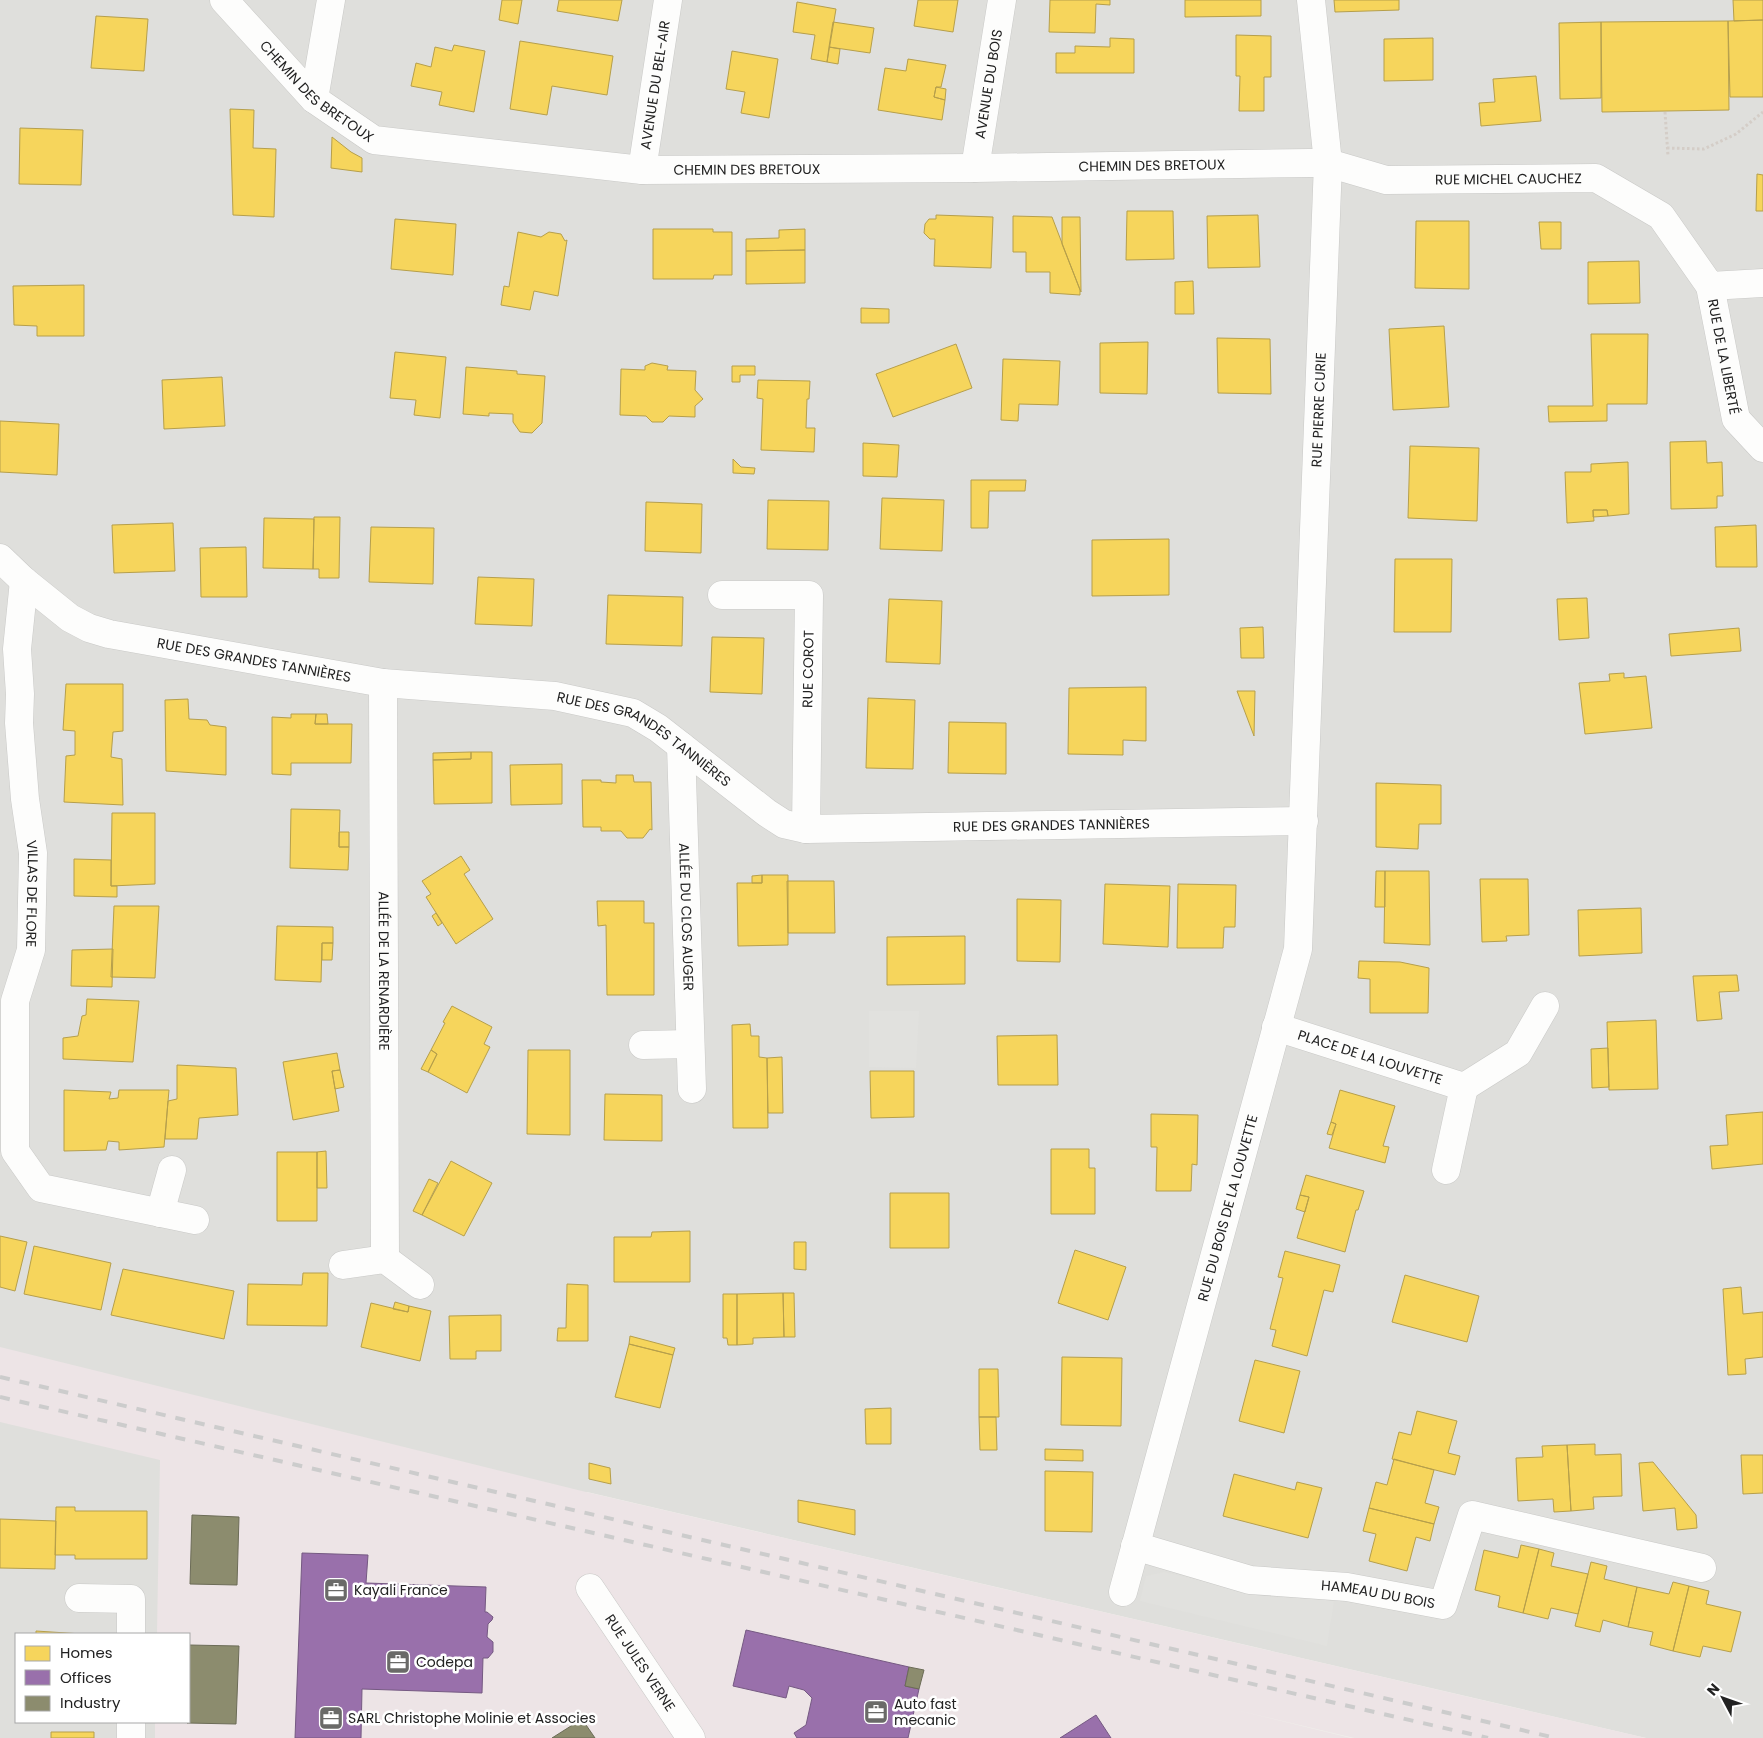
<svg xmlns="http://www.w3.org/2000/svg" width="1763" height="1738" viewBox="0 0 1763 1738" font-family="Poppins,sans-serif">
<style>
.residential{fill:#dfdfdc;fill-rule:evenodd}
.industrial{fill:#ede4e6}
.parking{fill:#e1e1de}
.homes{fill:#f6d55c;stroke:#b69f4b}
.offices{fill:#9970ab;stroke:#755982}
.industry{fill:#8c8c6e;stroke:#6c6c57}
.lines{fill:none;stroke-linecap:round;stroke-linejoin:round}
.minor-casing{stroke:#c9c9c7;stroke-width:29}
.path{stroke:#d4cdc7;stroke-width:3;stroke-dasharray:2.5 2.5;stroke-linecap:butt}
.minor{stroke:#fdfdfc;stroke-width:28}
.rail{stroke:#ccc;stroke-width:4;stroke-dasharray:10 10;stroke-linecap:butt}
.labels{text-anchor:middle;stroke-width:5;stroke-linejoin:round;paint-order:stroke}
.street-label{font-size:14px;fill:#222;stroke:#fff}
.poi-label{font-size:14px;fill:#222;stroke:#fff;text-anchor:start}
</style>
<rect width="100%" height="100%" fill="#f0f0eb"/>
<!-- residential -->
<path class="residential" d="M0,0H1763V1738H1646L587,1492L264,1738H0ZM16,1634H189V1722H16Z"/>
<!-- industrial -->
<path class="industrial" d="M0,1347L586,1492L1646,1738H1354L1236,1710L1351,1738H155V1722H189V1634H157L160,1460L0,1422Z"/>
<!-- parking -->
<path class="parking" d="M869,1011H919L916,1068L869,1067Z
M1164,1572L1271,1597L1334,1600L1327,1646L1140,1601L1146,1576Z"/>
<!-- homes -->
<path class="homes" d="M502,0H522L518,24L499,20Z
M559,0H622L618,21L557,11Z
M918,0H958L953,32L914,26Z
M1050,0H1110V5L1096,4L1095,33L1049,32Z
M1185,0H1261V16L1185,17Z
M1334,0H1399V10L1335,12Z
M1733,0H1763V20L1734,21Z
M797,2L836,9L827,62L811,59L815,35L793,32Z
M96,16L148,19L144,71L91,68Z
M1763,20V97H1730L1728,21Z
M1728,21L1729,110L1602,112L1601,22Z
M833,22L874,28L870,53L829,47Z
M1601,22V98L1560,99L1559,23Z
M1236,35L1271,36V77H1264V111H1239L1240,76H1236Z
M1110,38L1134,39V73H1056V53H1075V46L1110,47Z
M1433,38V80L1384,81V39Z
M520,41L613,56L607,95L552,86L547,115L510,109Z
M454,45L485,51L474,112L439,105L442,92L411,86L416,63L431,67L435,47L452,51Z
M829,47L840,49L838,64L827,62Z
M732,51L778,59L769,118L741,113L745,92L726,89Z
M908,59L946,65L941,87H936L934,97L945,100L942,120L878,110L885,68L906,71Z
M1536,76L1541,121L1481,126L1479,103L1495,102L1493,79Z
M936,87L946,89L945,100L934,97Z
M230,109L254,110L253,148L276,149L274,217L233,215Z
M20,128L83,130L81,185L19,184Z
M332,137L351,152L362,158V172L331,168Z
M1757,174L1763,175V211H1756Z
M1127,211H1173L1174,259L1126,260Z
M936,215L993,217L991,268L934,266L935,239H930L924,233L925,224L929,219H936Z
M1258,215L1260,267L1208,268L1207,216Z
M1013,216L1052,217L1080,290V295L1050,293V272H1026V252H1013Z
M1062,217H1080L1081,292L1062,244Z
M395,219L456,224L453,275L391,269Z
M1416,221H1469V289L1415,288Z
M1539,222H1561V249H1541Z
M653,229H713V232H732V275H714L713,279H653Z
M805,229V250L746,251V239L779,238V230Z
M518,232L541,237L549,232L561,234L565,241L567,240L558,296L534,291L530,310L501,305L504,286L509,287Z
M805,250V283L746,284V251Z
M1639,261L1640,303L1588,304V262Z
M1193,281L1194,314H1175V282Z
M84,285V336H37V326L14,325L13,286Z
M861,308L889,309V323H861Z
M1444,326L1449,407L1393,410L1389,329Z
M1591,334H1648L1647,404H1607V421L1549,422L1548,406H1593Z
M1217,338L1270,339L1271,394L1218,393Z
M1148,342L1147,394L1100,393V343Z
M956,344L972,388L893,417L876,374Z
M395,352L446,357L440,418L414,415L416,400L390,398Z
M1003,359L1060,361L1058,405L1019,404L1018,421L1001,420Z
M652,363L668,366L667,370L696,371L695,390L703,399L695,406V417L669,416L663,422H652L646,416L620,415L621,369L645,370V366Z
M732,366H755V375H740V382H732Z
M466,367L517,371V374L545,376L542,423L532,433L520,432L513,422V414L489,413V416L463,414Z
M222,377L225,426L164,429L162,380Z
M758,380L810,381L809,399H807L806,428H815L814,452L761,450L763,399L757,398Z
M0,421L59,424L57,475L0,472Z
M1706,441L1707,463L1722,462L1723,496H1717V508L1671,509L1670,442Z
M863,443L899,445L897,477L863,476Z
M1410,446L1479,448L1477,521L1408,518Z
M733,459L741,467L755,468L754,474L733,473Z
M1628,462L1629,514L1608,516L1607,510H1593L1594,521L1567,523L1565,472H1591V464Z
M971,480H1026L1025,491H989L988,528H971Z
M882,498L944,500L942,551L880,549Z
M768,500L829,501L828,550L767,549Z
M646,502L702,504L701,553L645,551Z
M1593,510H1607L1608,516L1593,517Z
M314,517H340L339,578H319V569H313Z
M264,518L314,519L313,569L263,568Z
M173,523L175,571L114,573L112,525Z
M1756,525L1757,567H1716L1715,527Z
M371,527L434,528L433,584L369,582Z
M1169,539V595L1092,596V540Z
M246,547L247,597H201L200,548Z
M1395,559H1452L1451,632H1394Z
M478,577L534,579L532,626L475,624Z
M608,595L683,597L682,646L606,644Z
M1587,598L1589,638L1559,640L1557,599Z
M889,599L942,601L940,664L886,662Z
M1263,627L1264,658H1241L1240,628Z
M1739,628L1741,651L1671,656L1669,634Z
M712,637L764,638L762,694L710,692Z
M1624,673V678L1646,676L1652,728L1585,734L1579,683L1610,681L1609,674Z
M66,684H123V731L113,732L111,757L122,759L123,805L64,802L66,756L75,755V731L63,730Z
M1146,687V741L1123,740V755L1068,754L1069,688Z
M1237,691H1255L1254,736Z
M868,698L915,700L913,769L866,768Z
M188,699L189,719L207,720L210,725L226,727V775L166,771L165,700Z
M291,714H316L315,724H352L351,763H291V775L272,774V717L291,718Z
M316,714H327L328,724H315Z
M949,722L1006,723V774L948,773Z
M471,752V759L433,760V753Z
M471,752H492V803L434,804L433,760L471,759Z
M562,764V804L511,805L510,765Z
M616,775H633L634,782H651L652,830L650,829L643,838H627L621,831H601V827H583L582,780H601V782L616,783Z
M1376,783L1441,785V824H1419L1418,849L1376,847Z
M291,809L340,810L339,847H349L348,870L290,868Z
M112,813H155V884L111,886Z
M339,832H349V847H339Z
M461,856L470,870L464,874L493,919L456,944L426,897L431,894L422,881Z
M74,859L111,860V886H117V897L74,896Z
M1376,871H1385V907H1375Z
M1385,871H1429L1430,945L1384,943Z
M762,875V883H752V876Z
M762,875H788V945L738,946L737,883H762Z
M1480,879H1528L1529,935L1506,936L1507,941L1482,942Z
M787,881H834L835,933H788Z
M1105,884L1170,886L1168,947L1103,944Z
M1178,884L1236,885L1235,927H1224L1223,948H1177Z
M1017,899L1061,900L1060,962L1017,961Z
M597,901H644V923H654V995H607L606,925L598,926Z
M114,906H159L155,978L111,977Z
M1641,908L1642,953L1579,956L1578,910Z
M436,913L442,923L438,926L432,916Z
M277,926L333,927V943H322L321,982L275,980Z
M965,936V984L887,985V937Z
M322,943H333L332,960H322Z
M113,949L112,987L71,986L72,950Z
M1359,961L1400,962L1429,968L1428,1013H1370V979L1358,978Z
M1737,975L1739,991L1719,992L1722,1019L1697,1021L1693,976Z
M87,999L139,1001L133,1062L63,1059V1038L78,1036L82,1016L86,1015Z
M452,1006L492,1027L484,1044L490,1047L467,1093L428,1072L437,1054L431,1050L445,1023L443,1022Z
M1656,1020L1658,1089L1609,1090L1607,1022Z
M750,1024L751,1036H759V1057L767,1058L768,1128H733L732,1025Z
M1057,1035L1058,1085H998L997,1036Z
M1608,1048L1609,1087L1592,1088L1591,1049Z
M431,1050L437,1054L428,1072L421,1069Z
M528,1050H570V1135L527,1134Z
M337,1053L340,1070L332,1071L339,1111L293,1120L283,1062Z
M782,1057L783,1113H768L767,1058Z
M177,1065L236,1068L238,1115L199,1118L197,1139H165L168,1101L177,1099Z
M340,1070L344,1087L335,1089L332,1071Z
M870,1071H914V1117L871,1118Z
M64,1090L111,1092L109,1099L118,1098L119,1090H169L164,1147L119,1150V1142L108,1141L106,1150L64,1151Z
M1340,1090L1395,1106L1383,1146L1389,1147L1385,1163L1329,1148L1336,1124L1331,1122Z
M605,1094L662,1095V1141L604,1140Z
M1763,1112V1164L1712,1169L1710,1146L1728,1145L1726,1115Z
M1151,1114L1198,1115L1197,1165L1192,1164L1191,1191H1156L1157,1147H1151Z
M1331,1122L1336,1124L1332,1135L1327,1134Z
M1051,1149H1089V1168H1095V1214H1051Z
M326,1151L327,1188H317V1152Z
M277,1152H317V1221H277Z
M451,1161L492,1183L464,1236L422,1215Z
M1306,1175L1364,1191L1358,1210H1356L1345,1252L1297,1238L1309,1197L1300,1195Z
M429,1179L438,1183L422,1215L413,1211Z
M890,1193H949V1248H890Z
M1300,1195L1309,1197L1305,1212L1296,1209Z
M690,1231V1282H614V1237H651L652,1232Z
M0,1236L27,1242L15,1291L0,1287Z
M794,1242H806V1270L794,1269Z
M34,1246L111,1263L101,1310L24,1294Z
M1075,1250L1126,1267L1108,1320L1058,1303Z
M1285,1251L1340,1265L1333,1292L1324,1290L1307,1356L1272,1346L1276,1330L1270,1329L1283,1278L1278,1277Z
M123,1269L234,1291L224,1339L111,1315Z
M303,1273H328L327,1326L247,1325L248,1284L302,1285Z
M1405,1275L1479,1296L1467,1342L1392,1322Z
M567,1284L588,1285V1341H557L558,1328H566Z
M1741,1287L1743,1314L1763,1312V1357L1745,1359L1746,1374L1728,1375L1723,1289Z
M783,1293H794L795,1337H784Z
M783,1293L784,1337L753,1338V1344L737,1345V1294Z
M723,1294H737V1345H728L727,1338H723Z
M395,1302L409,1306L408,1312L393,1309Z
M371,1303L408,1312L409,1306L431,1311L420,1361L361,1347Z
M501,1315V1351H476V1359H450L449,1316Z
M630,1336L675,1348L673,1355L629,1344Z
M629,1344L673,1355L660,1408L615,1397Z
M1062,1357L1122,1358L1121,1426L1061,1425Z
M1255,1360L1300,1371L1284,1433L1239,1421Z
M979,1369H998L999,1417H979Z
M891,1408V1444H866L865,1409Z
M1417,1411L1457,1421L1448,1453L1460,1456L1455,1475L1392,1459L1399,1432L1411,1435Z
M979,1417H996L997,1450H980Z
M1595,1444V1455L1621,1454L1622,1496L1593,1497L1594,1509L1571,1511L1567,1445Z
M1567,1445L1571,1511L1554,1512L1553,1499L1518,1501L1516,1458L1543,1457L1542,1446Z
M1045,1449L1083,1450V1461L1045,1460Z
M1741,1455H1763V1493L1743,1494Z
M1394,1459L1434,1470L1425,1503L1439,1507L1434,1524L1369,1508L1376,1482L1387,1485Z
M1653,1462L1696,1515L1697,1528L1677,1530L1675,1508L1643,1511L1639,1463Z
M589,1463L610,1468L611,1484L589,1479Z
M1045,1471L1093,1472L1092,1532L1045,1531Z
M1234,1474L1295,1490L1297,1482L1322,1488L1308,1538L1223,1516Z
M798,1500L855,1510V1535L798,1522Z
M56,1507H75V1511H147V1559H75V1555H55Z
M1369,1508L1434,1524L1430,1541L1416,1537L1407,1571L1369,1561L1376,1534L1363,1531Z
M0,1519L56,1521L55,1569L0,1568Z
M1521,1545L1539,1549L1523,1613L1498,1607L1500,1596L1475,1590L1484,1550L1518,1558Z
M1539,1549L1554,1553L1551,1566L1588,1574L1578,1614L1551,1608L1548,1619L1523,1613Z
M1591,1562L1607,1566L1604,1579L1637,1587L1628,1627L1603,1620L1600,1632L1575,1626Z
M1673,1582L1689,1586L1673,1651L1650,1645L1653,1632L1628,1627L1637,1587L1669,1594Z
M1689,1586L1709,1591L1706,1604L1741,1612L1731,1652L1703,1646L1700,1657L1673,1651Z
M36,1631L82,1634H36Z
M51,1732H94V1738H51Z"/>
<!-- offices -->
<path class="offices" d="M302,1553L368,1555L366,1583L486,1587L485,1612H487L493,1617L492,1620L488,1624L487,1637L493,1642V1652L488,1658H483L482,1693L362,1689L361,1738H295Z
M746,1630L909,1667L905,1686L919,1689L908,1738H797L794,1733L806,1725L812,1698L804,1690L789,1686L786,1698L733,1686Z
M1096,1715L1111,1738H1060Z"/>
<!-- industry -->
<path class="industry" d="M192,1515L239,1517L237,1585L190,1584Z
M189,1645L239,1646L236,1724L187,1723L189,1722Z
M909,1667L924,1670L919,1689L905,1686Z
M582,1719L595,1738H552Z"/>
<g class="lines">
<defs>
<g id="minor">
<path id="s1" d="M224,0L314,99L374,140L642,170L975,168L1310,163H1328L1386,180L1596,178L1661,216L1710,286L1763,283"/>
<path d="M314,99L331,0"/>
<path id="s2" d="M975,168L1002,0"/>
<path id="s3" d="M642,170L668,0"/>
<path id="s4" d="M1710,286L1736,419L1763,448"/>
<path id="s5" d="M0,558L24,581L70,618L89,628L109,634L383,683L555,696L633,713L658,728L767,813L784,824L806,829L1304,821"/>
<path id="s6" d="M24,581L17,649L20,694L19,723L25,799L33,853L31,950L15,1001V1151L41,1188L195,1220"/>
<path d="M722,595H809L806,829"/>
<path id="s7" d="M383,683L385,1259"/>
<path id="s8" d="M681,746L692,1089"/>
<path id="s9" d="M1276,1027L1464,1087L1518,1053L1545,1006"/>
<path d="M643,1045L690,1044"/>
<path d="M1446,1170L1464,1087"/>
<path d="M160,1213L172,1170"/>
<path d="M343,1265L385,1259L420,1285"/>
<path id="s10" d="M1135,1546L1250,1580L1347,1587L1443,1605L1472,1515L1702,1568"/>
<path id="s11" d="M590,1588L691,1738"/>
<path id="s12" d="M1123,1592L1298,949L1328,163L1311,0"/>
<path d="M79,1598L131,1599V1634"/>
<path d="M131,1738V1722"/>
</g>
</defs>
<!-- minor casing -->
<use href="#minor" class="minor-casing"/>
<!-- path -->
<path class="path" d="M1665,112L1668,156
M1667,148L1704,149L1736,134L1763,112"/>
<!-- minor -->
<use href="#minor" class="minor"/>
<!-- rail -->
<path class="rail" d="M0,1377L1556,1738
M0,1397L1488,1738"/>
</g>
<!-- icons -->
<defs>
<symbol id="office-square" viewBox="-11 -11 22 22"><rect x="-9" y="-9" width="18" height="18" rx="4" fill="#6a6a68" stroke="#fff"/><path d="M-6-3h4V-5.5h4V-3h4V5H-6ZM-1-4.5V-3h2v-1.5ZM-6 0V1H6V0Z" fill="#fff"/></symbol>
</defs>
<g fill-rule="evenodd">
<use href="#office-square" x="322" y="1576" width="28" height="28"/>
<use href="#office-square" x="384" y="1648" width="28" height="28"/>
<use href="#office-square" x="862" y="1698" width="28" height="28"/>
<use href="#office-square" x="317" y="1704" width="28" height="28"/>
</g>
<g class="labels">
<!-- street labels -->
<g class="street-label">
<text dy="5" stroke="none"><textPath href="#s2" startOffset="85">AVENUE DU BOIS</textPath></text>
<text dy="5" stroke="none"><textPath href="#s3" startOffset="86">AVENUE DU BEL-AIR</textPath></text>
<text dy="5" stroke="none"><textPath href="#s1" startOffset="131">CHEMIN DES BRETOUX</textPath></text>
<text dy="5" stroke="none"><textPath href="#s1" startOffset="986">CHEMIN DES BRETOUX</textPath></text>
<text dy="5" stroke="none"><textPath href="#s1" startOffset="581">CHEMIN DES BRETOUX</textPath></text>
<text dy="5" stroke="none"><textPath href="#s1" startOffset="1345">RUE MICHEL CAUCHEZ</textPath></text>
<text dy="5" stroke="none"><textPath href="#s4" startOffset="72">RUE DE LA LIBERTÉ</textPath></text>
<text dy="5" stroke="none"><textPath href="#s12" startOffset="1206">RUE PIERRE CURIE</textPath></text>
<text dy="5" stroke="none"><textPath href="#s5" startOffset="282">RUE DES GRANDES TANNIÈRES</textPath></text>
<text transform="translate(808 669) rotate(-89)" y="5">RUE COROT</text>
<text dy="5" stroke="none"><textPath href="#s5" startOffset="686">RUE DES GRANDES TANNIÈRES</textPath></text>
<text dy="5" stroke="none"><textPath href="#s5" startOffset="1121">RUE DES GRANDES TANNIÈRES</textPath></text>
<text dy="5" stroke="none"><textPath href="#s6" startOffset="314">VILLAS DE FLORE</textPath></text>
<text dy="5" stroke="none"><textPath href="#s8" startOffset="171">ALLÉE DU CLOS AUGER</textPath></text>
<text dy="5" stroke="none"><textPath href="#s7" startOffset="288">ALLÉE DE LA RENARDIÈRE</textPath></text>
<text dy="5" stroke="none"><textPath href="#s9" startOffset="99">PLACE DE LA LOUVETTE</textPath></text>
<text dy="5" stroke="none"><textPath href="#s12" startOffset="398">RUE DU BOIS DE LA LOUVETTE</textPath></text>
<text dy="5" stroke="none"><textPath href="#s10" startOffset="249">HAMEAU DU BOIS</textPath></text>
<text dy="5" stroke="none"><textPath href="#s11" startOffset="90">RUE JULES VERNE</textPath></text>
</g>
<!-- poi labels -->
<g class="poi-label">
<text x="354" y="1595">Kayali France</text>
<text x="416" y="1667">Codepa</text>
<text x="894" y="1709">Auto fast<tspan x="894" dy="16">mecanic</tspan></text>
<text x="348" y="1723">SARL Christophe Molinie et Associes</text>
</g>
</g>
<!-- legend -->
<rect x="15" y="1633" width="175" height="90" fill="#ffffff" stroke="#a7a7a7"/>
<rect x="25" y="1646" width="25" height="15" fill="#f6d55c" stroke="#a7a7a7"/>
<text x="60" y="1658" font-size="15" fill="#222222">Homes</text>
<rect x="25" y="1670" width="25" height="15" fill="#9970ab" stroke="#a7a7a7"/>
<text x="60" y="1683" font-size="15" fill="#222222">Offices</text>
<rect x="25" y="1696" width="25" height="15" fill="#8c8c6e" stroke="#a7a7a7"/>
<text x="60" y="1708" font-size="15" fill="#222222">Industry</text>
<!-- north arrow -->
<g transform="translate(1723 1698) rotate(311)" stroke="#ffffff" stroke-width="4" paint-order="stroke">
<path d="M0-4L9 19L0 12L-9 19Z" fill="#222222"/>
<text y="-8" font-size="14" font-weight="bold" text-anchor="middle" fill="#222222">N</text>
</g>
</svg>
